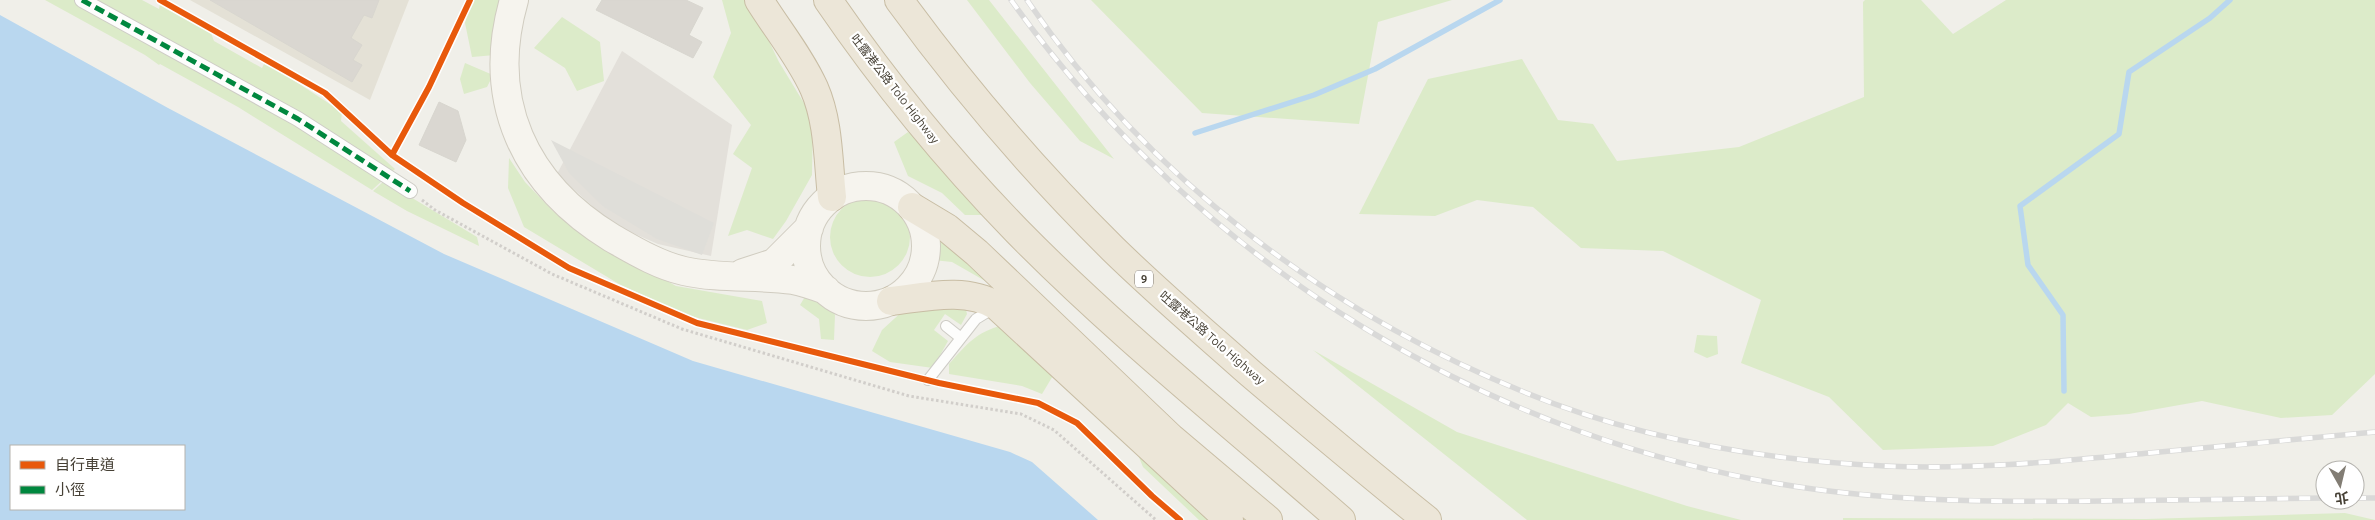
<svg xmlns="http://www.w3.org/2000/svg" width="2375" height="520" viewBox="0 0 2375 520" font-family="Ubuntu,'Noto Sans TC',sans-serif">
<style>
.residential{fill:#e4e1d6}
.industrial{fill:#e3e0da}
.green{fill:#dcebc9}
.parking{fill:#dfded9}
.water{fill:#b9d7ef;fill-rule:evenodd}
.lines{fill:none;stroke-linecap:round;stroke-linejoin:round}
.stream{stroke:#b9d7ef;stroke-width:5.5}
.building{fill:#dad7d1;stroke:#d8d6cf}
.service-casing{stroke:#ceccc6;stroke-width:12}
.pedestrian-casing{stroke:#ceccc6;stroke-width:16}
.secondary-casing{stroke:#d0ccc0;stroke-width:30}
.motorway-casing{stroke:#c8bda4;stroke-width:30}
.path{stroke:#d1ceca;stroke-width:3;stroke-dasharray:2.5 2.5;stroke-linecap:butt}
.service{stroke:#fdfdfc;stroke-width:10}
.pedestrian{stroke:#fdfdfc;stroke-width:14}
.secondary{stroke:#f6f4ee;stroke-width:28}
.motorway{stroke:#ece6d8;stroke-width:28}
.rail-casing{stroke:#d9d9d8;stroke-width:5.5}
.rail{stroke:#fff;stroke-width:4;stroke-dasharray:11;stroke-linecap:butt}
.quiet{stroke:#00873e;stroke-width:5;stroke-dasharray:10 5;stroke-linecap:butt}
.cycleway-casing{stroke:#fff;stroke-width:9}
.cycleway{stroke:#e8590c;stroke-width:6}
.labels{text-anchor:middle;stroke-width:4.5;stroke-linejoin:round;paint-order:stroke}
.shield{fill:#fff;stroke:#7e7972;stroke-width:1}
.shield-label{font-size:11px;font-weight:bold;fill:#464035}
.street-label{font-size:12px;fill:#464035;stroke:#fff}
</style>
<rect width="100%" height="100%" fill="#f0efe9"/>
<!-- residential -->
<path class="residential" d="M190,0H409L370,100Z"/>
<!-- industrial -->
<path class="industrial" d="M622,51L732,125L711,256L658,244L612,224L557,174Z"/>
<!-- green -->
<path class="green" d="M45,0H142L159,9L160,4L211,33L214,41L262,68L264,64L281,72L342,112L341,121L395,169L372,190L238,107L160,64L159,65L145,55Z
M471,0H523L495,55L472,57L465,23Z
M722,0H749L779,62L813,118L812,175L786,221L773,239L747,230L728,236L752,168L733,154L751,125L713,77L731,33Z
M967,0H989L1114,159L1080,141L1030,83Z
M1091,0H1452L1378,22L1359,124L1202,113Z
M1865,0H1921L1953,34L2006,0H2375V374L2332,415L2281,418L2202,401L2129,414L2091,417L2068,403L2046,425L1993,446L1883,450L1829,397L1741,363L1761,300L1663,251L1581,248L1533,207L1477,200L1435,216L1359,214L1428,79L1522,59L1558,120L1593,124L1617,161L1739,147L1864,97L1863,2Z
M562,17L600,42L604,81L577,91L565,68L534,48Z
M465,63L493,75L487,87L464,94L460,79Z
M908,132L921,143L950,180L982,215H965L942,193L908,176L894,142Z
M509,158L525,182L553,211L598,243L676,286L762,301L767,323L747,330L686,315L619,284L524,227L508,188Z
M384,181L477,237L479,246L407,211L373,191Z
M830 237a40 40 0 1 1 80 0a40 40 0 1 1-80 0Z
M947,239L990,279L987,282L952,262L933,260L934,240Z
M806,295L829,301L835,315L834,340L821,339L819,319L800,305Z
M965,305L967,314L961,325L945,314L934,330L948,341L933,368L890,362L872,351L882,330L907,307Z
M1003,325L1054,374L1042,394L1022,386L949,374V364C968,343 975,333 1003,325Z
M1697,335L1717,336L1718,354L1707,358L1694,352Z
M1313,350L1457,432L1687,506L1741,520H1527Z
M1131,438L1252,520H1199L1143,467Z
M2345,513L2375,520H1843V518L2146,519Z"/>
<!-- parking -->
<path class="parking" d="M551,140L714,223L702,255L657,239L604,207L569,173Z"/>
<!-- water -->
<path class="water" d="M0,15L168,108L444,254L693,361L1010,452L1032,462L1098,520H0ZM11,446H184V509H11Z"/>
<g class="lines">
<!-- stream -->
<path class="stream" d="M1195,133L1314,95L1375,69L1500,0
M2064,391L2063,315L2028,265L2020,206L2119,134L2129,72L2210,18L2230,0"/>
</g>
<!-- building -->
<path class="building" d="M210,0H379L372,18L364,15L351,38L362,45L353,60L362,65L352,82Z
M602,0H686L703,8L689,35L702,42L693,58L596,10Z
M439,102L458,111L466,140L456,162L419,145Z"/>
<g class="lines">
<defs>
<path id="service" d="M946,326L961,338
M928,380L976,319L994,308"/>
<path id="pedestrian" d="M82,0L298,119L410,191"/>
<path id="secondary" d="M514,0C485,101 524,184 612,238C635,251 658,265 684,271C719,279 757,275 793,280C804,282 815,286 826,290
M806 246a60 60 0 1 1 120 0a60 60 0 1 1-120 0Z
M743,273L774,263L809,228"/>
<path id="motorway" d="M759,0C777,29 800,57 814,88C829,122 828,161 832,197
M828,0C884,82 948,160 1017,231C1118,334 1233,425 1341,520
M899,0C964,89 1035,172 1113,249C1157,292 1204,332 1250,373C1309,423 1367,472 1427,520
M912,207L947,228L977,253L1171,438L1268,520
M891,301C926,297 966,287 997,306L1229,520"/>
</defs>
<!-- service casing -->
<use href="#service" class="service-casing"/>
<!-- pedestrian casing -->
<use href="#pedestrian" class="pedestrian-casing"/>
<!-- secondary casing -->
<use href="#secondary" class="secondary-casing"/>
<!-- motorway casing -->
<use href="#motorway" class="motorway-casing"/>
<!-- path -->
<path class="path" d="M422,200L435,210L552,274L682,329L909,396L1021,414L1054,430L1156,520"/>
<!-- service -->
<use href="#service" class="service"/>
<!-- pedestrian -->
<use href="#pedestrian" class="pedestrian"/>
<!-- secondary -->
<use href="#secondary" class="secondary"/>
<!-- motorway -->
<use href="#motorway" class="motorway"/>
<defs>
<path id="rail" d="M1011,0C1198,263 1493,445 1813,489C1909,502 2006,502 2102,501C2176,500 2251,499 2325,498
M1027,0C1147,177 1327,312 1524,392C1638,439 1763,460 1885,466C1974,470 2062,461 2149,453C2225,446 2300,439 2375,432
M2355,498H2375"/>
</defs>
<!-- rail casing -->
<use href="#rail" class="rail-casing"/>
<!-- rail -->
<use href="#rail" class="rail"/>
<!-- quiet -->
<path class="quiet" d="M82,0L298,119L410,191"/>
<defs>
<path id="cycleway" d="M160,0L325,93L392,155L463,203L569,268L697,323L939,383L1038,403L1077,423L1152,496L1180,520
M392,155L429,87L470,0"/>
</defs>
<!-- cycleway casing -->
<use href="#cycleway" class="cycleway-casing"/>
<!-- cycleway -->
<use href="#cycleway" class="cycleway"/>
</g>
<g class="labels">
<!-- shield labels -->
<rect class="shield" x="1135" y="270.5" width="18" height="17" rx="4"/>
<g class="shield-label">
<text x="1144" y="283">9</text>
</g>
<!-- street labels -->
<g class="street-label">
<text transform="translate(895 89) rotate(52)" y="4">吐露港公路 Tolo Highway</text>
<text transform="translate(1212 338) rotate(41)" y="4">吐露港公路 Tolo Highway</text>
</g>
</g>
<!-- legend -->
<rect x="10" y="445" width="175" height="65" fill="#ffffff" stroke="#b5b3ae"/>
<rect x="20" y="461" width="25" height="8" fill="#e8590c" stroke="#b5b3ae"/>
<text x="55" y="470" font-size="15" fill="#464035">自行車道</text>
<rect x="20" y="486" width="25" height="8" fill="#00873e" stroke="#b5b3ae"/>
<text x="55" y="495" font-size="15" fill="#464035">小徑</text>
<!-- north arrow -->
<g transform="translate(2340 485) rotate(172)"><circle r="24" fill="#ffffff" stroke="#b5b3ae"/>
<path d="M0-4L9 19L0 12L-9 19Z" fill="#827d74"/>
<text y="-8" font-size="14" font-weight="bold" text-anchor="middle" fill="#464035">北</text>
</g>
</svg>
